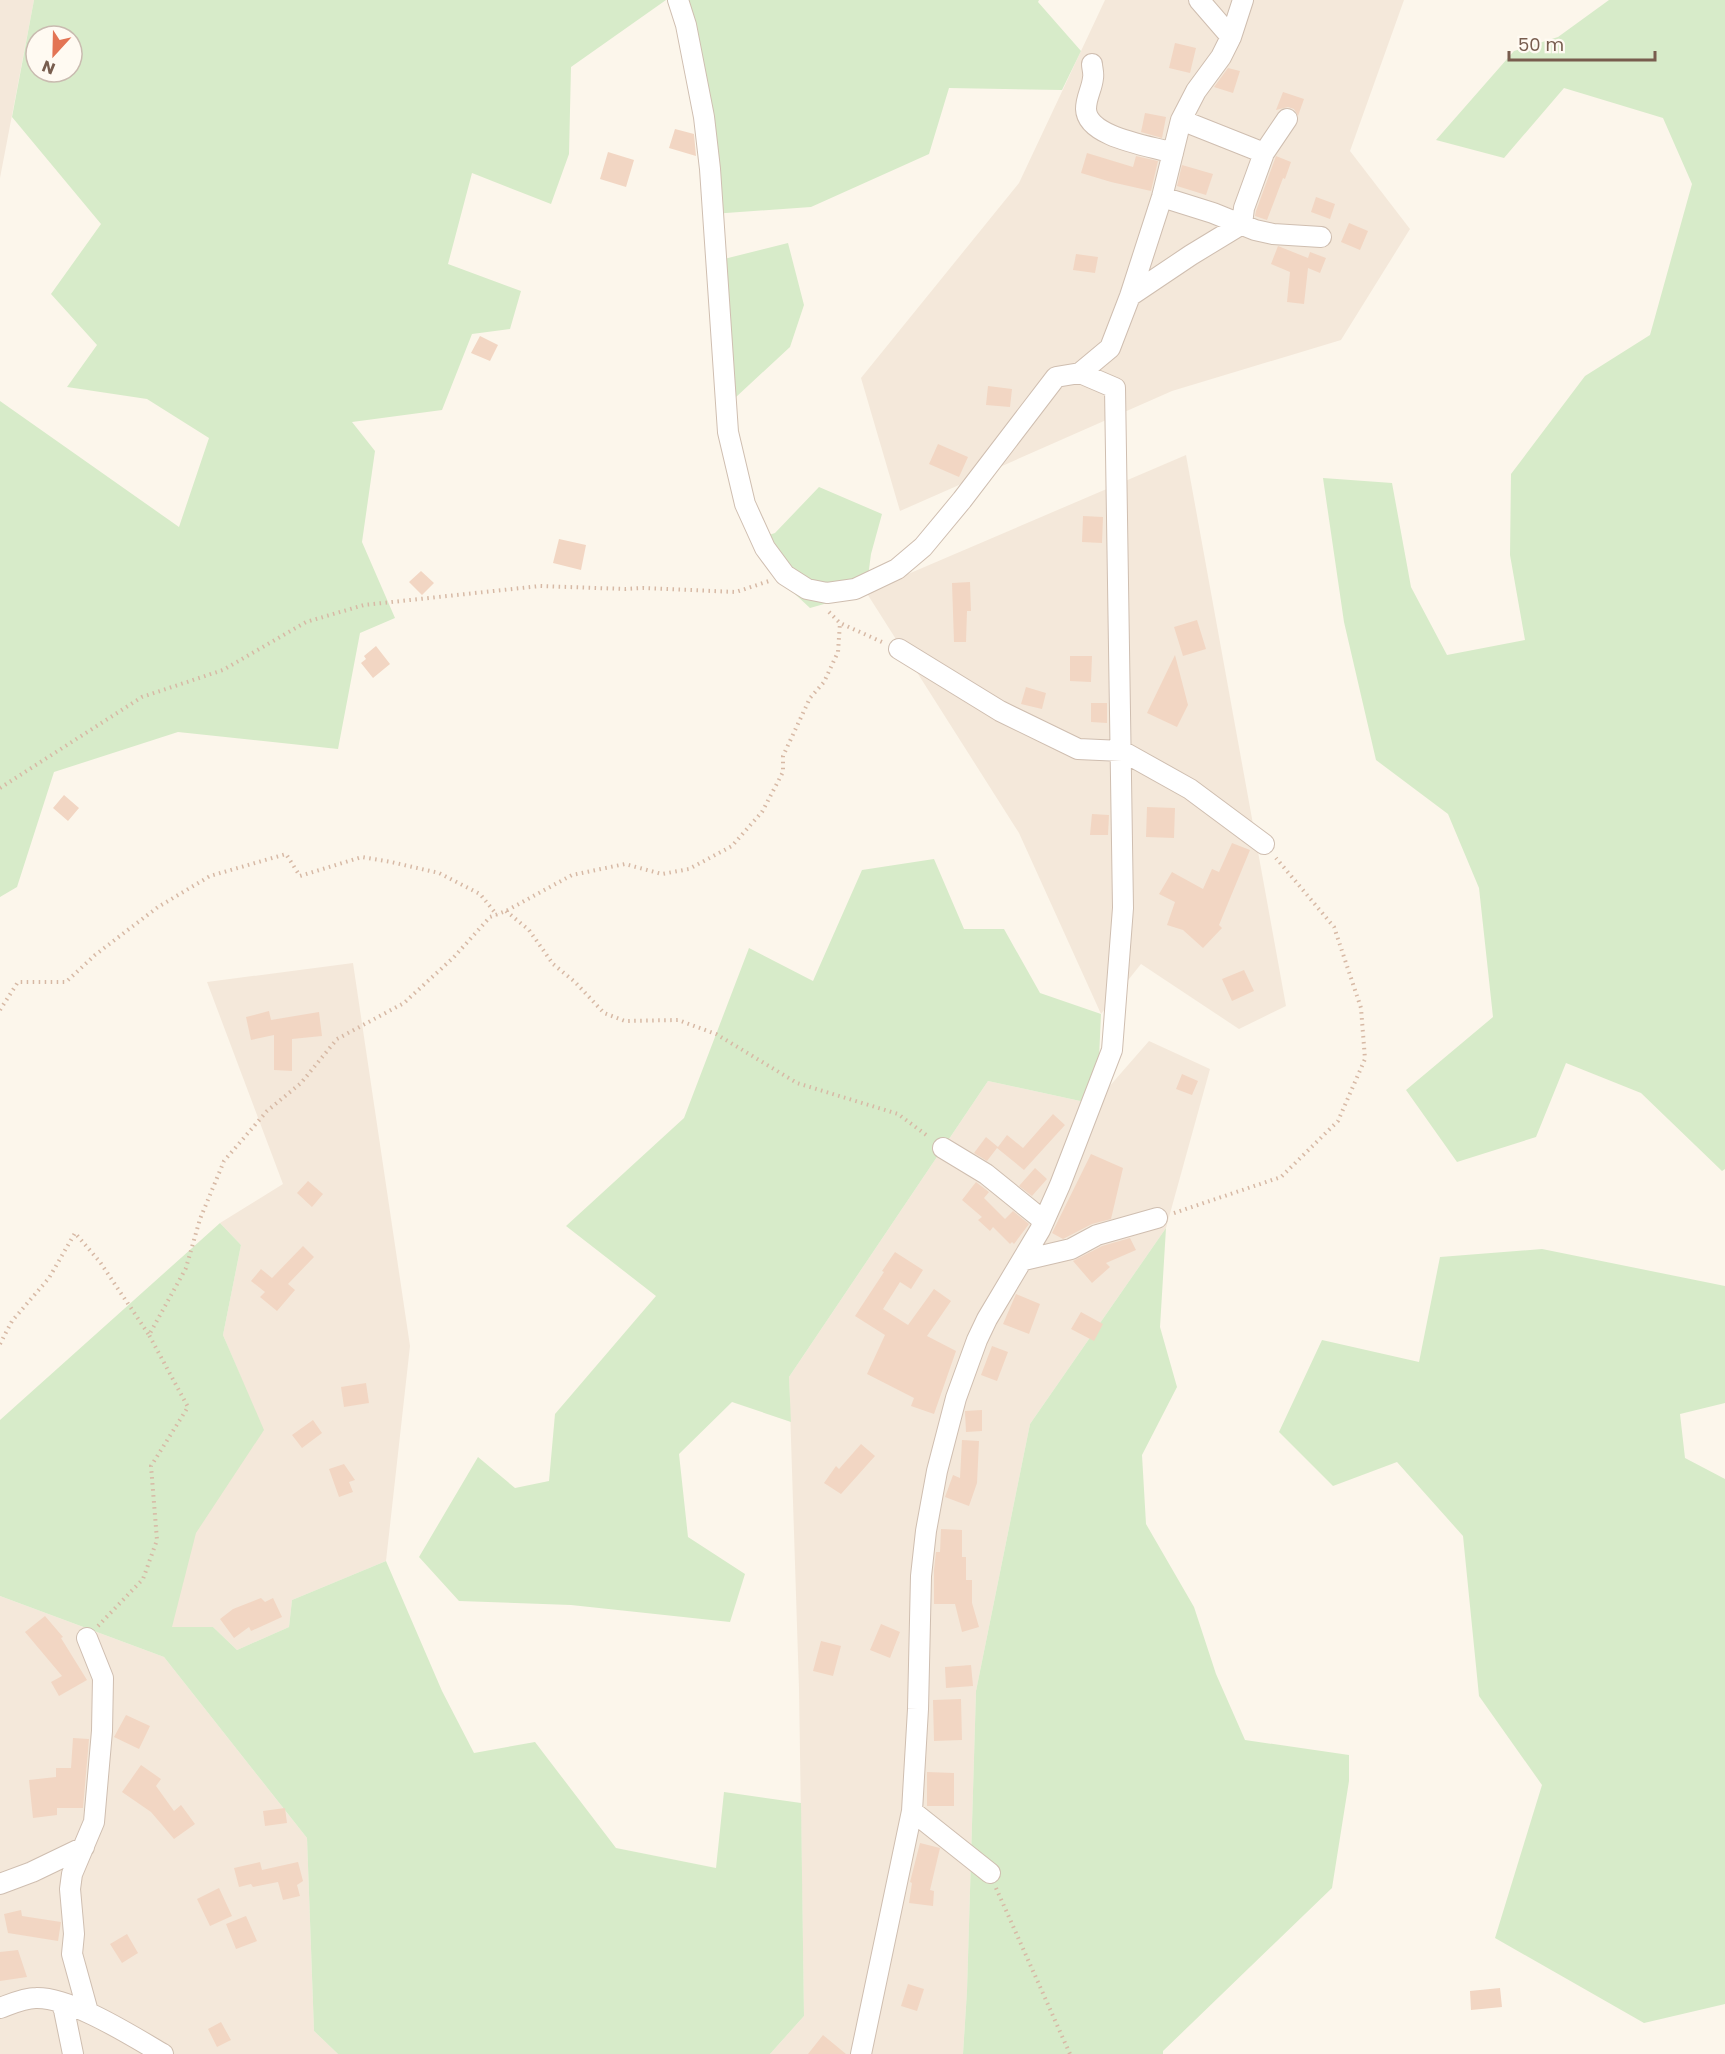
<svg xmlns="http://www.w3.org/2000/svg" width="1725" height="2054" viewBox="0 0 1725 2054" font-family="Poppins,sans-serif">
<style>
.residential{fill:#f4e8da}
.green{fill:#d7ebc9;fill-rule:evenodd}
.building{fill:#f2d6c3}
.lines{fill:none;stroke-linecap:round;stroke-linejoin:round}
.street-casing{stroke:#cfbeb0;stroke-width:22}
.path{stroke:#d7b9a5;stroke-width:4;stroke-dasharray:1.5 4.5;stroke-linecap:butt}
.street{stroke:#fff;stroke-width:20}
</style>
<rect width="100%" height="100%" fill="#fcf6eb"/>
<!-- residential -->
<path class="residential" d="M0,0H34L0,178Z
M1105,0H1404L1350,151L1410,229L1341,340L1172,391L900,511L861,378L1019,183Z
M1186,455L1286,1006L1239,1029L1141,964L1101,1014L1019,833L866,592Z
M353,963L410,1346L386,1561L292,1600L289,1627L237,1650L213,1627H171L195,1533L263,1430L223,1335L241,1245L220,1223L283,1184L207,982Z
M1149,1041L1210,1069L1166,1228L1030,1424L976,1691L967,1991L963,2054H770L804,2016L799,1688L789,1377L988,1081L1094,1104Z
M0,1596L164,1657L307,1838L314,2031L338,2054H0Z"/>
<!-- green -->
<path class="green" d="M34,0H666L571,67L569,154L551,204L472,173L448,264L521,291L510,329L472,334L442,410L352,422L375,451L362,542L395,618L360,633L338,749L178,732L54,772L17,887L0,897V401L179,527L209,438L147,399L67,387L97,345L51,294L101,224L12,117ZM36,36H72V72H36Z
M678,0H1039L1038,2L1081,51L1062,90L949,88L929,154L811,207L712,214Z
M1609,0H1725V1169L1722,1171L1641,1093L1566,1063L1536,1137L1457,1162L1406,1090L1493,1017L1479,888L1448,814L1376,760L1344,622L1323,478L1392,483L1411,587L1447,655L1525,640L1510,555L1511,474L1585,376L1650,335L1692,184L1663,118L1564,88L1504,158L1436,140L1514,51L1558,37Z
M788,243L804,305L790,347L721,411L716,261Z
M819,487L882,514L871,554L866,592L810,608L783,583L754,540L775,533Z
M934,859L964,929H1004L1040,993L1101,1014L1099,1059L1094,1104L988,1081L789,1377L791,1422L732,1402L679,1454L688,1537L745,1574L730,1622L571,1605L459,1601L419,1557L478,1457L515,1488L549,1481L555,1414L656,1296L566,1226L684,1118L749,948L813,981L862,870Z
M220,1223L241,1245L223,1335L264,1430L196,1533L172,1627H213L237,1650L289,1627L292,1600L386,1561L442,1691L474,1753L535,1742L616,1848L716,1868L724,1792L801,1803L804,2016L770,2054H338L314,2031L307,1838L164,1657L0,1596V1420Z
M1166,1228L1160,1327L1177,1387L1142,1455L1146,1524L1194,1607L1216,1674L1245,1740L1349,1755V1781L1332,1888L1163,2051V2054H963L967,1991L976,1691L1030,1424Z
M1542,1249L1725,1286V1403L1680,1414L1685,1458L1725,1479V2004L1644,2023L1495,1938L1542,1785L1479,1696L1463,1536L1397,1462L1333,1486L1279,1432L1322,1340L1419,1362L1440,1257Z"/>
<!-- building -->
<path class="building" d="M1175,43L1196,48L1190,73L1169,68Z
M1228,68L1240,71L1233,93L1214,87Z
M1283,92L1304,99L1298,116L1294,109L1288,107L1276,110Z
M1145,113L1166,117L1162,138L1141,132Z
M675,129L694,134L696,156L669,148Z
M608,152L634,160L626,187L600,179Z
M1087,153L1133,167L1136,156L1158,161L1151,191L1111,182L1081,173Z
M1276,156L1291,162L1285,179L1283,178L1267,220L1255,216L1256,211Z
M1182,165L1213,174L1206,195L1177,186Z
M1316,197L1335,204L1330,219L1311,212Z
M1349,223L1368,231L1360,250L1341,242Z
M1278,246L1308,258L1310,252L1326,258L1320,273L1308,268L1304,304L1287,302L1290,272L1271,264Z
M1076,254L1098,257L1095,273L1073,270Z
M480,336L498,345L490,361L471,353Z
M988,386L1012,389L1010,407L986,405Z
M938,444L968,457L959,477L929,464Z
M1083,516L1103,517L1102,543L1082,542Z
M559,539L586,545L581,570L553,563Z
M421,571L434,583L422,595L409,582Z
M970,582L971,611H967L966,642H954L952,583Z
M1197,620L1206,649L1183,656L1174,627Z
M376,646L390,664L373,678L361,663L366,659L364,656Z
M1175,655L1188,705L1177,727L1147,713Z
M1070,656H1092L1091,682L1070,681Z
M1026,687L1046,693L1042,709L1021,704Z
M1091,703H1107V723L1091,722Z
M64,795L79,808L68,821L53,808Z
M1147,807L1175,808L1174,838L1146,837Z
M1092,814L1109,815L1108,835H1090Z
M1232,843L1250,850L1219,925L1222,928L1203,948L1183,930L1167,925L1175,902L1159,894L1172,872L1203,889L1212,869L1219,872Z
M1244,970L1254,991L1232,1001L1222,979Z
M269,1011L271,1020L319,1012L322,1036L292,1039V1071L274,1070V1035L251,1040L246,1017Z
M1182,1074L1198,1081L1192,1095L1176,1089Z
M1053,1114L1065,1125L1024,1170L997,1148L987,1161L974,1153L986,1137L998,1147L1007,1135L1023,1148Z
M1091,1154L1123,1168L1111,1219L1092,1224L1063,1239L1052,1233Z
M1035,1168L1047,1179L1032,1196L1019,1186Z
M308,1181L323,1194L312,1207L297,1193Z
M976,1182L989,1192L984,1198L1005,1219L1013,1211L1029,1224L1014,1244L1012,1242L1010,1244L993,1227L990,1231L978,1220L982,1217L962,1200Z
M1130,1238L1136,1250L1106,1263L1110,1267L1092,1283L1073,1261L1102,1246Z
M303,1246L314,1257L288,1284L295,1290L277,1311L260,1297L265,1292L251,1281L261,1269L272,1278Z
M895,1252L923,1270L911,1289L900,1282L883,1309L908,1325L934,1289L951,1301L927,1336L956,1351L934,1414L911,1406L914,1398L867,1374L885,1335L855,1316L884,1272L882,1271Z
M1016,1294L1040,1304L1029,1334L1003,1324Z
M1081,1312L1103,1324L1094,1341L1071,1329Z
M992,1346L1008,1352L997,1381L981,1375Z
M366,1383L369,1403L344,1407L341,1387Z
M982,1410V1431L966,1432L965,1411Z
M313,1420L322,1433L302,1448L292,1435Z
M962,1440L979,1441L977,1483L969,1506L945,1497L953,1475L960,1478Z
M861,1444L875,1456L841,1494L824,1483L836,1466L839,1469Z
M344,1464L355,1480L349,1482L353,1492L339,1497L329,1469Z
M941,1529L962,1530V1557H966V1580H972V1603L979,1627L962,1632L955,1604H934V1570L936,1552H940Z
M261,1598L265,1602L273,1598L282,1617L251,1631L249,1627L234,1638L220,1619L233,1609Z
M45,1616L63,1637L61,1638L87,1680L59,1696L51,1682L62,1676L25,1632Z
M881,1624L900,1632L890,1658L870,1650Z
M821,1641L841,1646L833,1676L813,1671Z
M971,1665L973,1686L946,1688L945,1667Z
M961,1699L962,1740L934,1741L933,1700Z
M126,1715L150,1726L139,1749L114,1737Z
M73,1738L89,1739L83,1808H57V1815L33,1818L29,1780L56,1777V1768H71Z
M141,1765L161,1779L156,1786L174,1811L181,1805L195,1824L174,1839L151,1812L122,1792Z
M927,1772L954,1773V1806H927Z
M285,1808L287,1823L265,1826L263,1811Z
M920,1843L940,1848L930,1890L934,1891L933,1906L909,1903L912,1883L910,1882Z
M260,1862L262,1870L298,1862L303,1881L297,1885L300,1896L283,1900L278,1882L253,1887L251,1884L239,1887L234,1868Z
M219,1888L232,1916L210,1926L197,1899Z
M21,1910L22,1916L61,1922L58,1941L8,1933L4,1914Z
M246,1916L257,1941L236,1949L226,1924Z
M127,1934L138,1953L122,1963L110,1944Z
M18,1950L27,1977L0,1981V1952Z
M908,1984L924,1989L917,2011L901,2006Z
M1500,1988L1502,2007L1471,2010L1470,1991Z
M221,2022L231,2040L217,2047L208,2029Z
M823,2035L846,2054H808Z"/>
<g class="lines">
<defs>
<path id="street" d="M678,0L686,25L704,117L710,169L728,432L745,504L765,548L785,575L807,589L827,593L855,589L897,569L923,547L962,500L1056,377L1080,373L1115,388L1123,908L1112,1050L1060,1185L1040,1230L987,1319L977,1340L956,1398L937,1471L926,1531L921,1576L918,1709L912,1811L861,2054
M1199,0L1231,37
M1092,64C1092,68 1094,73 1093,78C1092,89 1086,97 1086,109C1087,138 1152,146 1173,153
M1181,120L1264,153
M1162,197L1213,213L1255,230L1273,234L1321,237
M1130,296L1191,255L1242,224L1244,208L1264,153L1287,119
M1080,373L1110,348L1130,296L1162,197L1181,120L1196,91L1221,57L1231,37L1243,0
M899,649L1000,711L1078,749L1122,751L1190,789L1264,844
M943,1148L986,1174L1044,1221
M1024,1260L1071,1249L1097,1235L1157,1218
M87,1638L103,1678L102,1731L94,1822L72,1874L70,1889L74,1934L72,1954L88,2012
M912,1811L990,1873
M0,1884L32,1872L84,1847
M61,2003L64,2010L73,2054
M0,2008C11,2004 24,1998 36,1998C71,1997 132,2036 163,2054"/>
</defs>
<!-- street casing -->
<use href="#street" class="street-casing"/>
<!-- path -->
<path class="path" d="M829,612L840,623L882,642
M0,788L142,697L223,670L306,622L364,605L540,586L625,589L643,588L736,592L769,581
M506,911L529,930L553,964L575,982L604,1013L625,1021L678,1020L716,1034L797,1083L898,1114L929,1137
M0,1010L18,982H66L95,955L158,907L210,876L286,854L300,876L362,857L391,862L439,873L480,894L497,915
M1174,1213L1281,1177L1338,1121L1365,1059L1361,1008L1334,927L1276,858
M0,1344L12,1321L49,1278L75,1233L100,1262L149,1335L186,1268L200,1219L224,1161L267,1111L301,1083L337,1039L404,1003L454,957L490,917L506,911L572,875L625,864L662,874L689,869L732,846L762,812L783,772V756L810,698L824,682L838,652L840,623
M98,1626L143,1579L157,1540L151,1466L188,1407L149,1335
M996,1888L1070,2054"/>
<!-- street -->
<use href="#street" class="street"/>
</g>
<!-- north arrow -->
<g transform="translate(54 54) rotate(202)"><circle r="28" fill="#fffaf2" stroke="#c9bbb0" stroke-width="1.5"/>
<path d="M0-4.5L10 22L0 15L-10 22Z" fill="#e37454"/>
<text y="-9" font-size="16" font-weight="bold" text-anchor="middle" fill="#785d4e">N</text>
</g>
<!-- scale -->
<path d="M1509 51v9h146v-9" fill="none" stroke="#785d4e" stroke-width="3"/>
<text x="1518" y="51" font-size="18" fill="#785d4e" stroke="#fffaf2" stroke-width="4.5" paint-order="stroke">50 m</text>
</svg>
